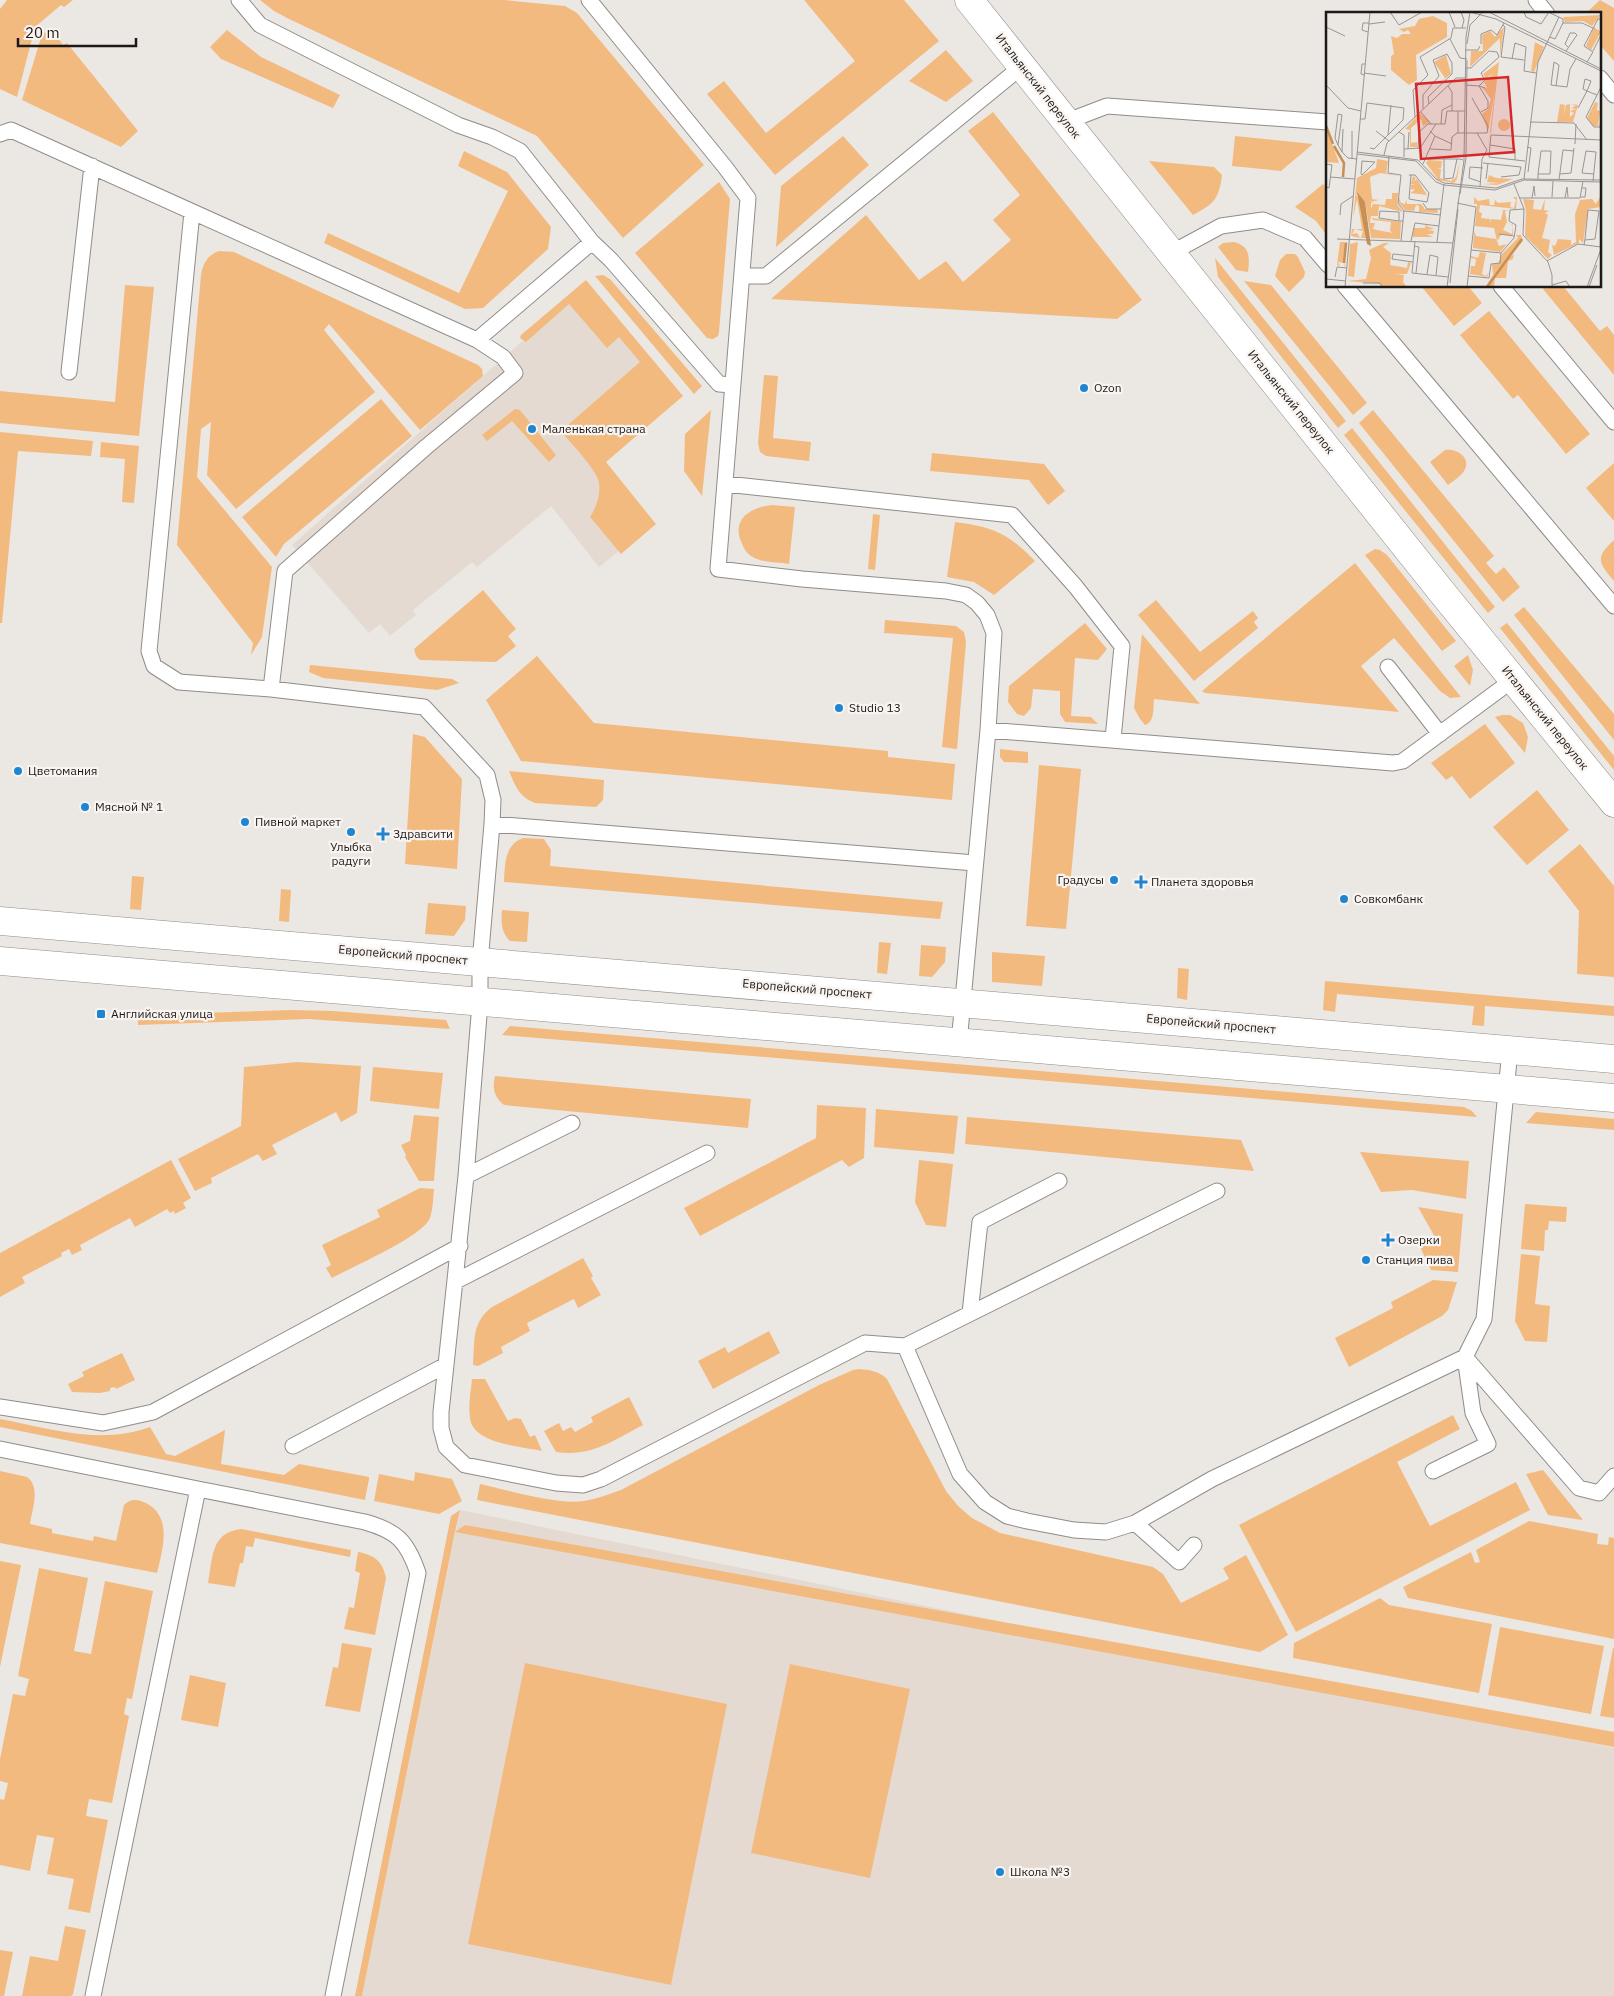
<svg xmlns="http://www.w3.org/2000/svg" width="1614" height="1996" viewBox="0 0 1614 1996" font-family="'IBM Plex Sans',sans-serif">
<style>
.built{fill:#e4dad1}
.green{fill:#f3ba80}
.lines{fill:none;stroke-linecap:round;stroke-linejoin:round}
.service-casing{stroke:#908c89;stroke-width:17}
.minor-casing{stroke:#908c89;stroke-width:29}
.tertiary-casing{stroke:#908c89;stroke-width:29}
.service{stroke:#fff;stroke-width:15}
.minor{stroke:#fff;stroke-width:28}
.tertiary{stroke:#fff;stroke-width:28}
.poi-dot{fill:#1f85d0;stroke:#f9f4f0;stroke-width:2}
.labels{text-anchor:middle;stroke-width:4.5;stroke-linejoin:round;paint-order:stroke}
.street-label{font-size:12px;fill:#1c1a19;stroke:#f9f4f0}
.poi-label{font-size:12px;fill:#1c1a19;stroke:#f9f4f0;text-anchor:start}
.inset-river{fill:none;stroke:#c69056;stroke-width:2.5}
.inset-road{fill:none;stroke:#989592;stroke-width:1}
.view{fill:#d62828;fill-opacity:0.15;stroke:#d62828;stroke-width:2.5}
.inset-edge{fill:none;stroke:#1c1a19;stroke-width:2.5}
</style>
<rect width="100%" height="100%" fill="#ebe7e3"/>
<!-- built -->
<path class="built" d="M587,284L680,396L604,461L654,523L599,567L551,506L477,567L472,562L413,610L416,615L390,636L380,624L369,633L292,545Z
M460,1510L1614,1748V1996H362Z"/>
<!-- green -->
<path class="green" d="M7,0H73L64,7L61,5L35,27L17,97L0,89V9Z
M260,0H504L565,6L577,13L704,165L623,238L537,136L287,18L274,11Z
M804,0H904L939,41L775,175L707,94L724,81L766,133L855,61Z
M1600,0L1614,8V61L1600,45V14H1585Z
M227,30L261,57L340,95L333,108L221,59L210,47Z
M43,31L48,35L53,31L63,45L67,43L138,131L121,147L22,100Z
M946,50L973,81L946,102L909,81Z
M993,112L1142,300L1117,319L771,299L866,215L919,280L946,261L963,282L1011,240L993,220L1020,195L968,131Z
M843,136L869,165L776,247L781,186Z
M1235,136L1313,144L1281,171L1232,166Z
M464,151L507,172L551,227L548,249L483,308L465,309L324,243L328,233L459,293L508,191L458,166Z
M1149,161L1214,167L1222,175C1219,199 1214,204 1193,215Z
M719,182L730,199L719,332L718,336L713,339L707,338L635,253Z
M1323,184L1328,190V237L1316,221L1295,207Z
M1234,242C1250,246 1250,257 1248,272L1236,270L1218,247L1223,243Z
M219,251L234,252L478,365L482,369L483,376L420,430L329,324L324,330L375,392L236,509L207,475L211,422L201,429L197,477L272,567L262,637L251,655L253,643L177,545L201,275C203,263 208,255 219,251Z
M1286,254H1295L1298,257L1305,272L1304,277L1289,292L1275,276L1280,260Z
M1215,258L1346,421L1338,428L1218,277Z
M603,275L610,279L702,386L694,394L595,276Z
M586,280L683,396L606,462L656,524L621,554L590,517C596,508 601,494 599,483C597,469 570,443 561,431L640,362L619,337L607,348L569,304L526,342L520,338L521,335Z
M1244,281L1271,285L1367,403L1353,415Z
M125,285L154,287L139,436L0,423V391L115,402Z
M1421,286H1468L1482,303L1454,326Z
M1545,286H1563L1600,331L1607,326L1614,335V375L1543,289Z
M1489,311L1590,434L1566,454L1518,395L1513,399L1460,335Z
M764,375L778,376L773,438L811,442L809,461L766,456L760,452L758,443Z
M381,399L412,436L284,544L276,557L242,517Z
M515,409L520,410L556,455L549,462L512,421L487,441L482,435Z
M711,410L702,496L684,471L685,434Z
M1373,410L1494,556L1486,563L1496,574L1504,567L1520,587L1503,602L1359,423Z
M1352,428L1495,607L1488,613L1344,435Z
M0,432L93,441L91,456L18,451L2,623H0Z
M101,442L139,446L134,503L122,502L125,459L100,457Z
M1445,450C1457,448 1472,458 1464,471C1460,477 1453,481 1448,485L1430,462Z
M932,453L1044,464L1065,491L1048,505L1029,480L930,471Z
M1614,463V521L1586,488Z
M772,505L795,507L789,564C777,562 761,563 751,556C745,552 743,546 740,539C733,517 753,507 772,505Z
M873,514L880,515L875,570L868,569Z
M955,522C993,527 1008,533 1035,561L994,595L974,582L947,577Z
M1614,540V581C1598,563 1595,557 1614,540Z
M1375,549L1380,550L1387,555L1456,641L1442,651L1365,555Z
M1355,563L1461,697L1450,698L1440,691L1394,638L1361,666L1399,712L1205,693L1202,691Z
M483,590L516,629L508,636L516,646L496,662L420,660L416,656L414,649Z
M1156,600L1200,652L1253,611L1258,618L1254,622L1258,628L1194,681L1138,615Z
M1524,607L1614,714V740L1514,615Z
M885,620L956,626L964,632L966,642L957,749L942,747L953,638L884,633Z
M1085,623L1107,649L1098,660L1075,658L1071,716L1091,717L1098,724L1065,722L1060,714V691L1033,689L1031,708L1024,716L1017,714L1008,702L1009,686Z
M1507,623L1614,756V770L1500,628Z
M1142,634L1200,704L1154,699C1153,708 1155,722 1145,725L1140,719L1134,708Z
M1468,655L1473,670L1470,686L1454,666Z
M537,656L594,723L888,751V757L955,764L952,800L521,761L486,700Z
M310,665L452,679L459,683L437,690L323,678L309,672Z
M1502,715H1510L1523,723L1528,737L1525,753L1495,717Z
M1485,724L1515,763L1470,799L1452,776L1446,780L1431,763Z
M413,734L425,737L462,779L457,869L405,864Z
M1000,749L1028,752V763L1004,762L1000,757Z
M1039,765L1081,769L1066,929L1026,926Z
M509,771L604,780L603,800L596,807L535,803C519,797 515,785 509,771Z
M1537,790L1569,830L1527,865L1493,827Z
M523,838L544,839L551,850L550,866L943,902L940,919L504,882C505,865 504,845 523,838Z
M1580,844L1614,886V977L1577,974L1579,911L1548,871Z
M132,876L144,877L141,910L130,909Z
M281,889L291,890L289,922L279,921Z
M428,903L466,906L465,920L454,936L425,934Z
M502,910L529,912L527,942L510,941C501,932 501,922 502,910Z
M879,942L891,943L887,974L877,973Z
M921,945L946,947L945,962L932,977L919,976Z
M992,952L1045,956L1042,986L992,982Z
M1178,968L1189,969L1187,1000L1177,998Z
M1325,981L1614,1006V1016L1485,1006L1484,1026L1472,1025L1474,1006L1337,994L1335,1012L1323,1010Z
M293,1010L333,1011L446,1020L450,1029L308,1019L138,1025V1015Z
M510,1026L1464,1107L1472,1111L1477,1117L502,1035Z
M298,1062L361,1066L357,1113L341,1122L336,1112L272,1145L277,1154L263,1161L258,1154L211,1178L212,1183L195,1191L178,1159L241,1126L244,1067Z
M373,1067L443,1073L439,1109L370,1101Z
M495,1076L751,1099L748,1128L504,1105C494,1097 492,1088 495,1076Z
M817,1105L866,1108L864,1158L849,1167L842,1160L700,1236L684,1208L816,1138Z
M876,1109L958,1116L954,1154L874,1147Z
M1536,1112L1614,1119V1130L1526,1123Z
M414,1115L439,1117L434,1181H419L405,1157L406,1155L401,1145L410,1141Z
M967,1117L1241,1140L1254,1171L965,1144Z
M1360,1152L1469,1161L1466,1199L1412,1190L1381,1192Z
M171,1160L191,1198L183,1203L186,1208L175,1214L174,1211L170,1213L167,1209L135,1227L130,1218L80,1245L82,1250L72,1255L69,1249L61,1253L62,1256L22,1277L25,1283L0,1297V1253Z
M919,1160L953,1164L946,1227L926,1225L915,1202Z
M420,1188L434,1189C433,1199 433,1212 429,1220C419,1238 352,1267 332,1278L326,1268L331,1265L322,1245L380,1217L377,1210Z
M1525,1204L1567,1207L1566,1222L1549,1221L1548,1230H1545L1544,1251L1521,1249Z
M1418,1207L1463,1214L1458,1272L1431,1270L1420,1247L1436,1239Z
M1521,1254L1540,1256L1535,1304L1550,1306L1547,1342L1525,1341L1515,1321Z
M583,1258L593,1276L591,1278L601,1295L578,1308L574,1299L527,1323L530,1331L501,1347L503,1353L478,1366L473,1365C475,1341 471,1323 492,1307Z
M1433,1280L1457,1282L1448,1310L1442,1316L1349,1367L1335,1338L1393,1308L1391,1302Z
M769,1331L780,1353L713,1389L698,1361L725,1347L728,1353Z
M122,1353L135,1380L116,1389L115,1387L110,1388V1391L100,1393L72,1392L68,1384L84,1376L82,1372Z
M859,1369C870,1370 879,1371 887,1379L946,1491L958,1506L972,1518L1000,1533L1153,1567L1163,1574L1181,1603L1229,1579L1223,1568L1246,1555L1288,1635L1260,1652L477,1500L480,1484C507,1490 557,1505 584,1501C597,1499 609,1494 621,1490L819,1385L853,1370Z
M472,1379H485L508,1421L515,1418L521,1419L530,1437L535,1435L542,1451C520,1446 473,1444 470,1418C468,1405 471,1391 472,1379Z
M629,1397L643,1425C612,1441 592,1457 556,1452L544,1431L559,1423L563,1431L571,1427L575,1432L593,1422L591,1417Z
M1453,1415L1460,1429L1397,1462L1430,1526L1516,1482L1530,1510L1296,1632L1239,1525Z
M0,1419C51,1429 100,1445 150,1427L166,1454L175,1456L225,1430L221,1464L284,1475L299,1464L369,1477V1479L365,1500L0,1427Z
M1543,1470L1583,1520L1548,1515L1526,1474Z
M0,1471L27,1477C41,1487 32,1509 30,1524L52,1529V1533L93,1541L94,1536L116,1541L124,1505C129,1500 134,1499 141,1501C174,1513 163,1548 157,1573L0,1543Z
M415,1472L452,1479L462,1501L439,1514L374,1501L379,1474L414,1481Z
M460,1510L455,1532L465,1525L1614,1732V1747L455,1532L362,1996H355L451,1516Z
M1529,1521L1598,1534L1597,1544L1608,1545L1609,1537L1614,1538V1639L1408,1598L1403,1587L1471,1552L1475,1563L1480,1562L1476,1550Z
M241,1529L351,1550L350,1557L255,1538L253,1547L246,1546L243,1563H240L235,1587L208,1583C213,1558 210,1533 241,1529Z
M358,1552C374,1555 383,1561 386,1578L375,1635L344,1629L349,1607L354,1608L360,1573L355,1571Z
M0,1561L21,1565L0,1667Z
M39,1568L88,1578L74,1651L91,1654L105,1581L153,1591L132,1699L127,1698L124,1714L129,1716L112,1803L89,1799L86,1816L108,1820L90,1913L68,1909L74,1879L47,1874L54,1838L37,1835L30,1871L0,1865V1799L4,1800L8,1783L0,1781V1759L13,1694L25,1696L29,1679L18,1676Z
M1380,1598L1389,1605L1492,1624L1479,1693L1293,1658L1294,1643Z
M1500,1627L1604,1646L1591,1714L1488,1695Z
M342,1643L372,1648L360,1712L325,1706L333,1667L338,1668Z
M1613,1648H1614V1718L1600,1716Z
M525,1663L727,1704L671,1985L468,1944Z
M790,1664L910,1689L870,1878L751,1853Z
M190,1675L226,1683L218,1727L181,1720Z
M65,1926L86,1930L73,1994L71,1996H22L30,1956L58,1961Z
M0,1950L13,1952L4,1996H0Z"/>
<g class="lines">
<defs>
<path id="service" d="M239,0L260,25L458,125L492,137L520,151L592,242L611,260L719,384L733,385
M589,0L725,167L748,198L718,569L802,579L946,591L966,595L977,603L987,615L994,633L988,730L959,1043
M1536,0L1547,14
M1600,78L1614,95
M1065,122L1107,106L1328,122
M0,134L11,130L477,340L592,242
M192,212L149,651L154,666L179,682L271,689L424,707L487,775L493,800L492,824L480,962V1003L466,1176L441,1412V1428L446,1447L465,1465L556,1483L583,1485L601,1479L865,1343L905,1346L1217,1191
M1171,253L1221,226L1263,220L1305,238L1328,265
M742,276H766L1021,67
M1345,286L1614,606
M1501,286L1614,422
M69,372L92,166
M726,484L1012,515L1076,587L1122,646L1113,739
M1388,667L1440,734
M271,689L285,571L426,447L515,373L503,357L477,340
M988,730L1393,763L1403,761L1514,679
M492,824L975,863
M466,1176L572,1123
M456,1281L707,1153
M970,1313L980,1222L1059,1181
M905,1346L960,1474L985,1502L1007,1516L1027,1521L1074,1530L1106,1532L1135,1523L1212,1479L1465,1357L1484,1319L1510,1050
M0,1407L103,1423L153,1412L460,1246
M293,1446L446,1365
M0,1449L198,1489
M1433,1471L1488,1444L1473,1413L1465,1357L1579,1488L1599,1493L1614,1476
M1135,1523L1179,1562L1194,1545
M93,1996L198,1489L365,1522C397,1531 407,1541 418,1573L333,1996"/>
<path id="minor" d="M969,0L1445,596L1614,803"/>
<path id="tertiary" d="M0,921L1614,1059
M0,961L1614,1098"/>
</defs>
<!-- service casing -->
<use href="#service" class="service-casing"/>
<!-- minor casing -->
<use href="#minor" class="minor-casing"/>
<!-- tertiary casing -->
<use href="#tertiary" class="tertiary-casing"/>
<!-- service -->
<use href="#service" class="service"/>
<!-- minor -->
<use href="#minor" class="minor"/>
<!-- tertiary -->
<use href="#tertiary" class="tertiary"/>
</g>
<!-- markers -->
<g class="poi-dot">
<circle cx="1084" cy="388" r="5"/>
<circle cx="532" cy="429" r="5"/>
<circle cx="839" cy="708" r="5"/>
<circle cx="18" cy="771" r="5"/>
<circle cx="85" cy="807" r="5"/>
<circle cx="245" cy="822" r="5"/>
<circle cx="351" cy="832" r="5"/>
<path d="M380.5 826.5h5v5h5v5h-5v5h-5v-5h-5v-5h5z"/>
<circle cx="1114" cy="880" r="5"/>
<path d="M1138.5 874.5h5v5h5v5h-5v5h-5v-5h-5v-5h5z"/>
<circle cx="1344" cy="899" r="5"/>
<rect x="96" y="1009" width="10" height="10" rx="2.5"/>
<path d="M1385.5 1232.5h5v5h5v5h-5v5h-5v-5h-5v-5h5z"/>
<circle cx="1366" cy="1260" r="5"/>
<circle cx="1000" cy="1872" r="5"/>
</g>
<g class="labels">
<!-- street labels -->
<g class="street-label">
<text transform="translate(1038 86) rotate(52)" y="4">Итальянский переулок</text>
<text transform="translate(1291 402) rotate(51)" y="4">Итальянский переулок</text>
<text transform="translate(1545 718) rotate(51)" y="4">Итальянский переулок</text>
<text transform="translate(403 955) rotate(5)" y="4">Европейский проспект</text>
<text transform="translate(807 989) rotate(5)" y="4">Европейский проспект</text>
<text transform="translate(1211 1024) rotate(5)" y="4">Европейский проспект</text>
</g>
<!-- poi labels -->
<g class="poi-label">
<text x="1094" y="392">Ozon</text>
<text x="542" y="433">Маленькая страна</text>
<text x="849" y="712">Studio 13</text>
<text x="28" y="775">Цветомания</text>
<text x="95" y="811">Мясной № 1</text>
<text x="255" y="826">Пивной маркет</text>
<text x="393" y="838">Здравсити</text>
<text x="351" y="851" text-anchor="middle">Улыбка<tspan x="351" dy="14">радуги</tspan></text>
<text x="1104" y="884" text-anchor="end">Градусы</text>
<text x="1151" y="886">Планета здоровья</text>
<text x="1354" y="903">Совкомбанк</text>
<text x="111" y="1018">Английская улица</text>
<text x="1398" y="1244">Озерки</text>
<text x="1376" y="1264">Станция пива</text>
<text x="1010" y="1876">Школа №3</text>
</g>
</g>
<!-- overview -->
<g transform="translate(1326 12)">
<rect width="275" height="275" fill="#ebe7e3"/>
<path d="M275,3L266,14L257,9L239,10L237,5ZM107,4L121,11V25L90,43L91,68L83,73L65,58V44L68,42L65,24L71,26L76,22H85L82,18L78,20L73,17L89,14L93,7ZM178,15L174,44V26L144,55L145,39H157L156,23L164,19L169,25ZM268,15L275,20L265,38L260,34ZM209,30L218,35L208,60L205,59ZM120,43L125,62L112,72L119,66L108,50ZM173,50L165,121L200,125L164,121L161,143L169,78L162,120L156,102L162,97L165,87L156,75L161,76L158,70L167,62L160,66L157,62ZM269,90L272,91L271,98L267,97L274,99L272,114H267L261,106ZM234,92L239,93L238,104L240,93L244,92V105L248,101L244,99L250,97L245,96L250,94L245,92L252,93L247,110H231ZM94,101L104,110L97,114L95,107L85,116V131L91,130V135H84V118L79,117ZM172 113a6 6 0 1 1 12 0a6 6 0 1 1-12 0ZM0,116L12,148L13,151L0,150ZM51,147L62,149L60,161L74,164L54,161L44,165L46,187L53,188L44,190H48L45,191V197L47,192L59,193L60,187H66V181H72L71,192L77,200L53,194L52,204H45L44,211H49L47,217L51,218L67,221L64,219L65,210L47,208L46,206L75,210L74,227L45,226L39,190L29,181L35,191L41,226H35L37,219L29,217L26,222L31,221L34,226L25,224L26,217H36L31,187L27,206L31,166L50,156ZM102,148L116,149L115,156H111L115,157L114,166L125,169L130,165L134,148L131,167L128,171L112,168L99,153L113,168L100,151ZM163,163L170,166L187,167L171,173L156,172L174,171L161,170ZM87,164L90,166L87,170L91,167L101,183L84,181L89,178L85,177V173H89L85,172ZM275,183V195L262,197L257,231L253,227V231L228,243L226,233L229,234L232,227L245,228V233L250,230L249,202L254,188L266,187L270,192ZM73,185L75,191L79,192L80,188L81,192H95L99,197H111L112,201L93,200V194L90,193L88,199L79,198L73,191ZM148,185L152,189L163,187L164,193H168L169,188L172,191L185,190L184,195L188,196L190,188L187,185H191L190,197L154,193L153,200L156,201L155,206L164,207V211L165,207L175,208L177,198H182L179,199L181,210L177,218L186,222L187,214L184,212L187,213V223H175L171,229L168,216L149,214L151,192L137,191L148,192ZM197,187L208,188L207,197L215,198L219,187L218,198L223,199L219,201L222,203L216,226L224,228L222,240L226,243L222,247L199,224L200,198ZM99,213L108,217L101,218L108,219L107,222H101L107,225H87V216H99ZM148,219L150,224L170,227L173,234L181,232L174,240L147,236ZM190,223H195L197,229L182,247L188,242L187,247L182,249L180,266H169L168,275H162L166,267L159,275L167,263L166,252H172L176,242L192,226ZM14,230H21L19,254L18,255L20,245L19,243L18,251L12,250L14,254L11,253ZM32,230L28,265L22,264L24,232ZM58,231H63L57,235L65,241L64,253L81,256L82,250L85,251L81,262H70L78,263L77,270L81,275H55V272L21,269L40,267L45,246L43,238ZM154,240L160,241L156,262L160,264L163,260L161,265L144,262L145,254H149L150,247L145,246V244L152,246Z" fill="#f3ba80"/>
<path d="M31,180L39,190L45,234L41,232Z" fill="#c69056"/>
<path class="inset-river" d="M0,114L7,132M8,134L18,151L17,165M18,251L20,231M161,275L196,227"/>
<path class="inset-road" d="M64,0L73,13L96,0M123,0L129,15M135,0L138,8L136,16M163,0L275,57M198,0L200,5L215,12L223,0M222,0L237,7V11M43,12L59,10M0,15L19,24M42,20L36,18L37,11H43M224,25L229,27L237,11H256L267,16M124,27L134,46L141,47M141,32L144,13L157,0M155,32V22L165,18L171,23L178,11M139,38H152L154,34M240,39L251,23L249,21H244L239,32L242,35M267,39L275,23M175,45L179,15L177,13M175,45L198,48M186,47L189,31L200,35L198,59L210,61M261,50L267,40L258,34L272,7H275M140,56H145L163,39L171,40L173,45M38,61L60,64M38,63L35,62L36,52H39M0,73L22,96L35,99M140,73L153,74L162,89V96L155,100M122,74L126,80V99M230,74L233,53L228,50L225,73L241,75L244,57L250,47M275,75L260,105L268,115H274L275,105M159,76L153,74L159,68L155,61L173,45M252,96L261,79L265,69L259,67L257,77L261,79L271,83M97,97V83L113,64L107,48L121,42L126,51V62L102,85L103,92M95,100L105,112M89,105L87,78L102,63L94,45L125,26L127,16H140M34,107H39L41,91L78,96L77,108L48,137L44,136M204,110L248,111L261,128M115,112L116,98L126,93M17,117L16,140L22,146L31,147M50,119L63,129M73,120L78,123V145M132,121V99M151,121L161,138L156,147L154,175M62,123L65,93M109,124L126,132M249,132L250,112M12,133L9,126L12,102L16,103L12,133L16,140M164,133L163,145L199,149M201,135L205,136L202,160M78,137L94,136L110,112M82,137L83,120M92,137L93,120L102,112H119L121,99H139M104,137L125,138L126,125L131,121H161L162,114L146,86M31,140L92,148L110,167L118,171L170,176L196,167L275,168M31,142L90,149L110,170L118,173L169,178L198,168L275,170M58,143L61,131L89,105L130,66H140M63,144L62,161L75,163L72,191L78,199M26,147V119M101,147H118M131,147L127,166L118,167V147H134L137,148M189,148V137L164,133L165,123L275,128M36,149L49,150L36,163L35,162ZM157,151L195,155L193,163L175,165M0,152L6,153L3,176L0,175M97,152L109,124L104,119M234,162L245,161L248,136M83,163H89L103,181L101,190L83,187L85,163M4,165L29,167M160,167L162,151M198,167L212,50L233,5M212,167V162L215,139H225L224,162H212M233,168L237,138L248,139M267,169L270,140L260,139L256,161L268,162M155,170L143,166L144,155L157,156M188,172L198,197L197,223L222,250L226,263V275M134,182L140,146L141,48M226,185L227,169M255,185H259L260,176H256M194,186H254L257,169M206,186L208,174L209,184M239,186L241,175L242,185M97,191L101,197H115M131,191L150,195L141,275M14,203L15,192L27,184M73,209L53,206L54,199L73,200V209H77M173,222L188,224M11,227L127,231M75,229L78,199L115,203M85,229L89,211L113,214M89,229L86,261L122,265M111,230L118,172M258,233L259,227L262,198L273,199L269,227L259,228M88,234L93,235L90,261M145,238L175,241M221,249L252,232L275,235M87,250L66,247L67,242L87,244M101,262L104,243L112,245L110,263M142,264L163,266L165,252L174,251L175,241L188,226L190,213L183,209L184,198L198,197M9,265L11,255L21,256M0,267L20,269M37,271H54L56,275M124,271L132,197M226,273L240,269L244,275M19,275L44,0M121,275L138,148L140,25L144,0L170,7L275,59M261,275L275,237M263,275L271,253"/>
<path class="view" d="M182,65L188,140L95,147L90,72Z"/>
<rect width="275" height="275" class="inset-edge"/>
</g>
<!-- scale -->
<path d="M18 38v8h118v-8" fill="none" stroke="#1c1a19" stroke-width="2.5"/>
<text x="25" y="38" font-size="15" fill="#1c1a19" stroke="#f9f4f0" stroke-width="4" paint-order="stroke">20 m</text>
</svg>
